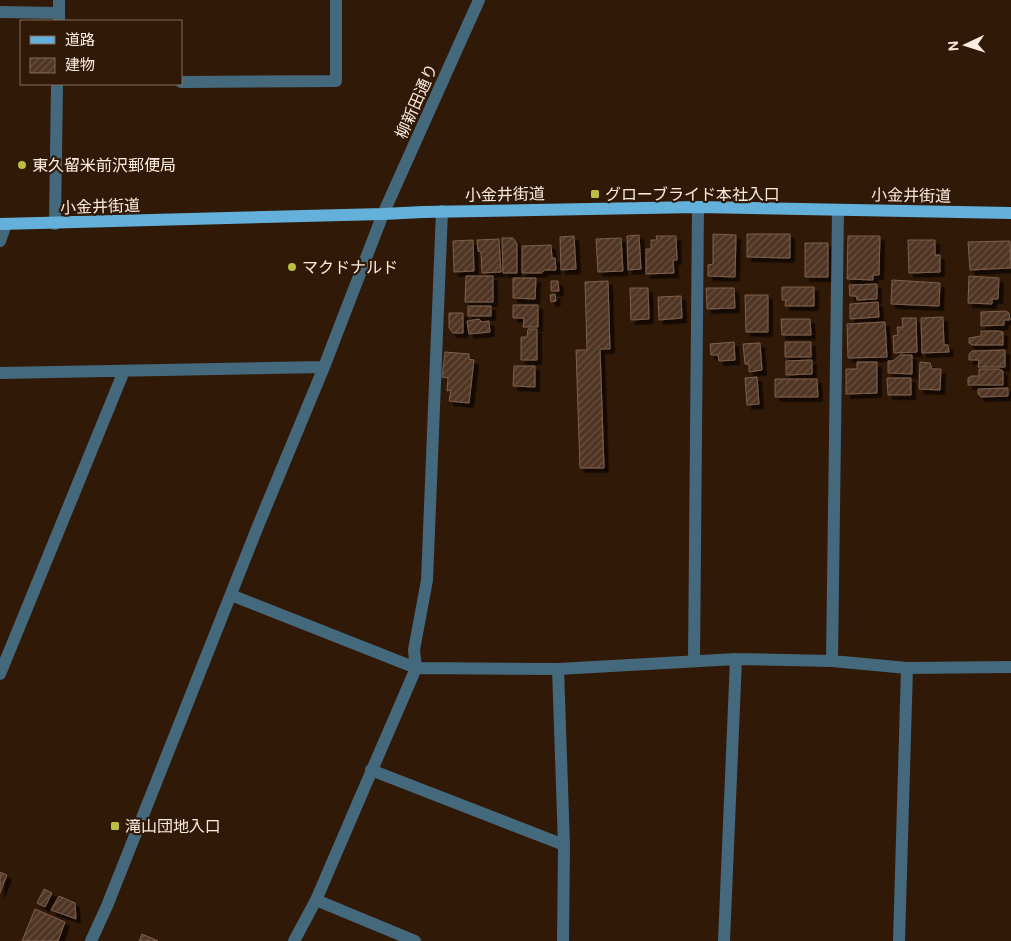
<svg xmlns="http://www.w3.org/2000/svg" width="1011" height="941" viewBox="0 0 1011 941" font-family="'DM Sans','Noto Sans JP',sans-serif">
<style>
.building{fill:url(#building-hatch);stroke:#7d604d;filter:url(#shadow)}
.lines{fill:none;stroke-linecap:round;stroke-linejoin:round}
.minor{stroke:#44687c;stroke-width:12}
.major{stroke:#63b0db;stroke-width:12}
.poi-dot{fill:#bcbf44;stroke:#311907;stroke-width:2}
.labels{text-anchor:middle;stroke-width:4.5;stroke-linejoin:round;paint-order:stroke}
.street-label{font-size:16px;fill:#fcebe0;stroke:#311907}
.poi-label{font-size:16px;fill:#fcebe0;stroke:#311907;text-anchor:start}
</style>
<defs>
<pattern id="building-hatch" width="6" height="6" patternUnits="userSpaceOnUse" patternTransform="scale(1.25)"><rect width="6" height="6" fill="#503524"/><path d="M-1 1l2-2M0 6l6-6M5 7l2-2" fill="none" stroke="#6a5244"/></pattern>
<filter id="shadow"><feDropShadow dx="4.5" dy="4.5" stdDeviation="0" flood-color="#0009"/></filter>
</defs>
<rect width="100%" height="100%" fill="#311907"/>
<!-- building -->
<path class="building" d="M713,234L736,235L735,277L708,276V265L713,264Z
M747,234H790V258L747,257Z
M639,235L641,269L628,270L627,236Z
M574,236L576,269L561,270L560,237Z
M656,236H676L677,260H673L674,273L646,274V249H651V240H657Z
M848,236H880L879,275H873V280L847,279Z
M502,238H513L517,244V273H503Z
M621,238L623,271L598,272L596,239Z
M499,239L501,272L482,273L481,252L478,251L477,240Z
M473,240L474,271L454,272L453,241Z
M908,240H935V255H940V272L909,273Z
M1010,241L1011,268L970,270L968,242Z
M805,243H828V277H805Z
M551,245L552,258H555L556,270H545L541,273H522V246Z
M466,276H493V302H465Z
M969,276L999,278L998,299H992V304L968,303Z
M513,278H536L535,299L513,298Z
M892,280L940,283L939,306L891,304Z
M551,281H558L559,291H551Z
M608,281L610,349H600L604,468H580L576,350H587L585,282Z
M877,284V299L857,300L856,296H850L849,285Z
M782,287H814V306H785L786,300H782Z
M630,288H648L649,319L631,320Z
M706,288H734L735,308L707,309Z
M555,294L556,301L551,302L550,295Z
M745,295H768V332H746Z
M681,296L682,318L659,320L658,297Z
M878,302L879,317L850,319V304Z
M513,305H538V327H523L524,318H513Z
M468,306H491V316H468Z
M1006,311L1009,313L1010,320H1004V325L981,326V312Z
M449,313H463V333H453L449,328Z
M943,317L944,345H948L949,352L922,353L921,318Z
M902,318H916L917,352L894,353L893,336L898,335L897,327H903Z
M479,319L482,322L489,321L490,332L469,334L467,321Z
M781,319H810L811,335H782Z
M885,322L887,357L848,358L847,324Z
M528,329H537V360H521V337H527Z
M981,331H998L1003,332V345H972L969,343V338L981,336Z
M734,342L735,360L719,361L718,355H711L710,344Z
M785,342H811V357H785Z
M760,343L762,370L749,372V364H745L743,344Z
M1005,350V367H978L979,360H969V354L972,351Z
M445,352L469,354V359L474,360L469,403L449,401L451,390L447,391L448,378L442,377Z
M900,355H912V374L888,373V361H893Z
M812,360V374L786,375V361Z
M857,362H877V393L846,394V369H857Z
M920,362L930,363L932,369H941L940,390L919,389Z
M514,366H535V387L513,386Z
M979,369H999L1003,371V385H968V378L971,376H979Z
M757,377L759,404L747,405L745,378Z
M887,378H911V395H888Z
M775,379H817L818,397H775Z
M1008,388V396L981,397L978,394V389Z
M0,872L7,875L0,893Z
M44,889L52,893L45,907L37,903Z
M59,896L75,903L76,919L51,910Z
M35,909L65,922L58,941H22Z
M142,934L158,941H139Z"/>
<g class="lines">
<!-- minor -->
<path class="minor" d="M0,12L59,13
M59,21V0
M181,82L336,81V0
M55,224L57,84
M0,241L6,224
M0,373L324,367
M231,595L416,668L558,669L736,659L832,661L907,668L1011,667
M694,661L698,207
M832,661L838,210
M558,669L564,845L563,941
M0,674L124,371
M371,770L564,845
M316,900L415,941
M91,941L107,906L258,526L324,367L383,214L479,0
M294,941L316,900L416,668L414,650L427,580L442,211
M724,941L736,659
M899,941L907,668"/>
<!-- major -->
<path class="major" d="M0,224L383,214L423,212L698,207L1011,213"/>
</g>
<!-- markers -->
<g class="poi-dot">
<circle cx="22" cy="165" r="5"/>
<rect x="590" y="189" width="10" height="10" rx="2.5"/>
<circle cx="292" cy="267" r="5"/>
<rect x="110" y="821" width="10" height="10" rx="2.5"/>
</g>
<g class="labels">
<!-- street labels -->
<g class="street-label">
<text transform="translate(416 101) rotate(-66)" y="6">柳新田通り</text>
<text transform="translate(505 194) rotate(-1)" y="6">小金井街道</text>
<text transform="translate(911 195) rotate(1)" y="6">小金井街道</text>
<text transform="translate(100 206) rotate(-2)" y="6">小金井街道</text>
</g>
<!-- poi labels -->
<g class="poi-label">
<text x="32" y="171">東久留米前沢郵便局</text>
<text x="605" y="200">グローブライド本社入口</text>
<text x="302" y="273">マクドナルド</text>
<text x="125" y="832">滝山団地入口</text>
</g>
</g>
<!-- legend -->
<rect x="20" y="20" width="162" height="65" fill="#311907" stroke="#826d5e"/>
<rect x="30" y="36" width="25" height="8" fill="#63b0db" stroke="#826d5e"/>
<text x="65" y="45" font-size="15" fill="#fcebe0">道路</text>
<rect x="30" y="58" width="25" height="15" fill="url(#building-hatch)" stroke="#826d5e"/>
<text x="65" y="70" font-size="15" fill="#fcebe0">建物</text>
<!-- north arrow -->
<g transform="translate(966 45) rotate(266)" stroke="#311907" stroke-width="4" paint-order="stroke">
<path d="M0-4L9 19L0 12L-9 19Z" fill="#fcebe0"/>
<text y="-8" font-size="14" font-weight="bold" text-anchor="middle" fill="#fcebe0">N</text>
</g>
</svg>
